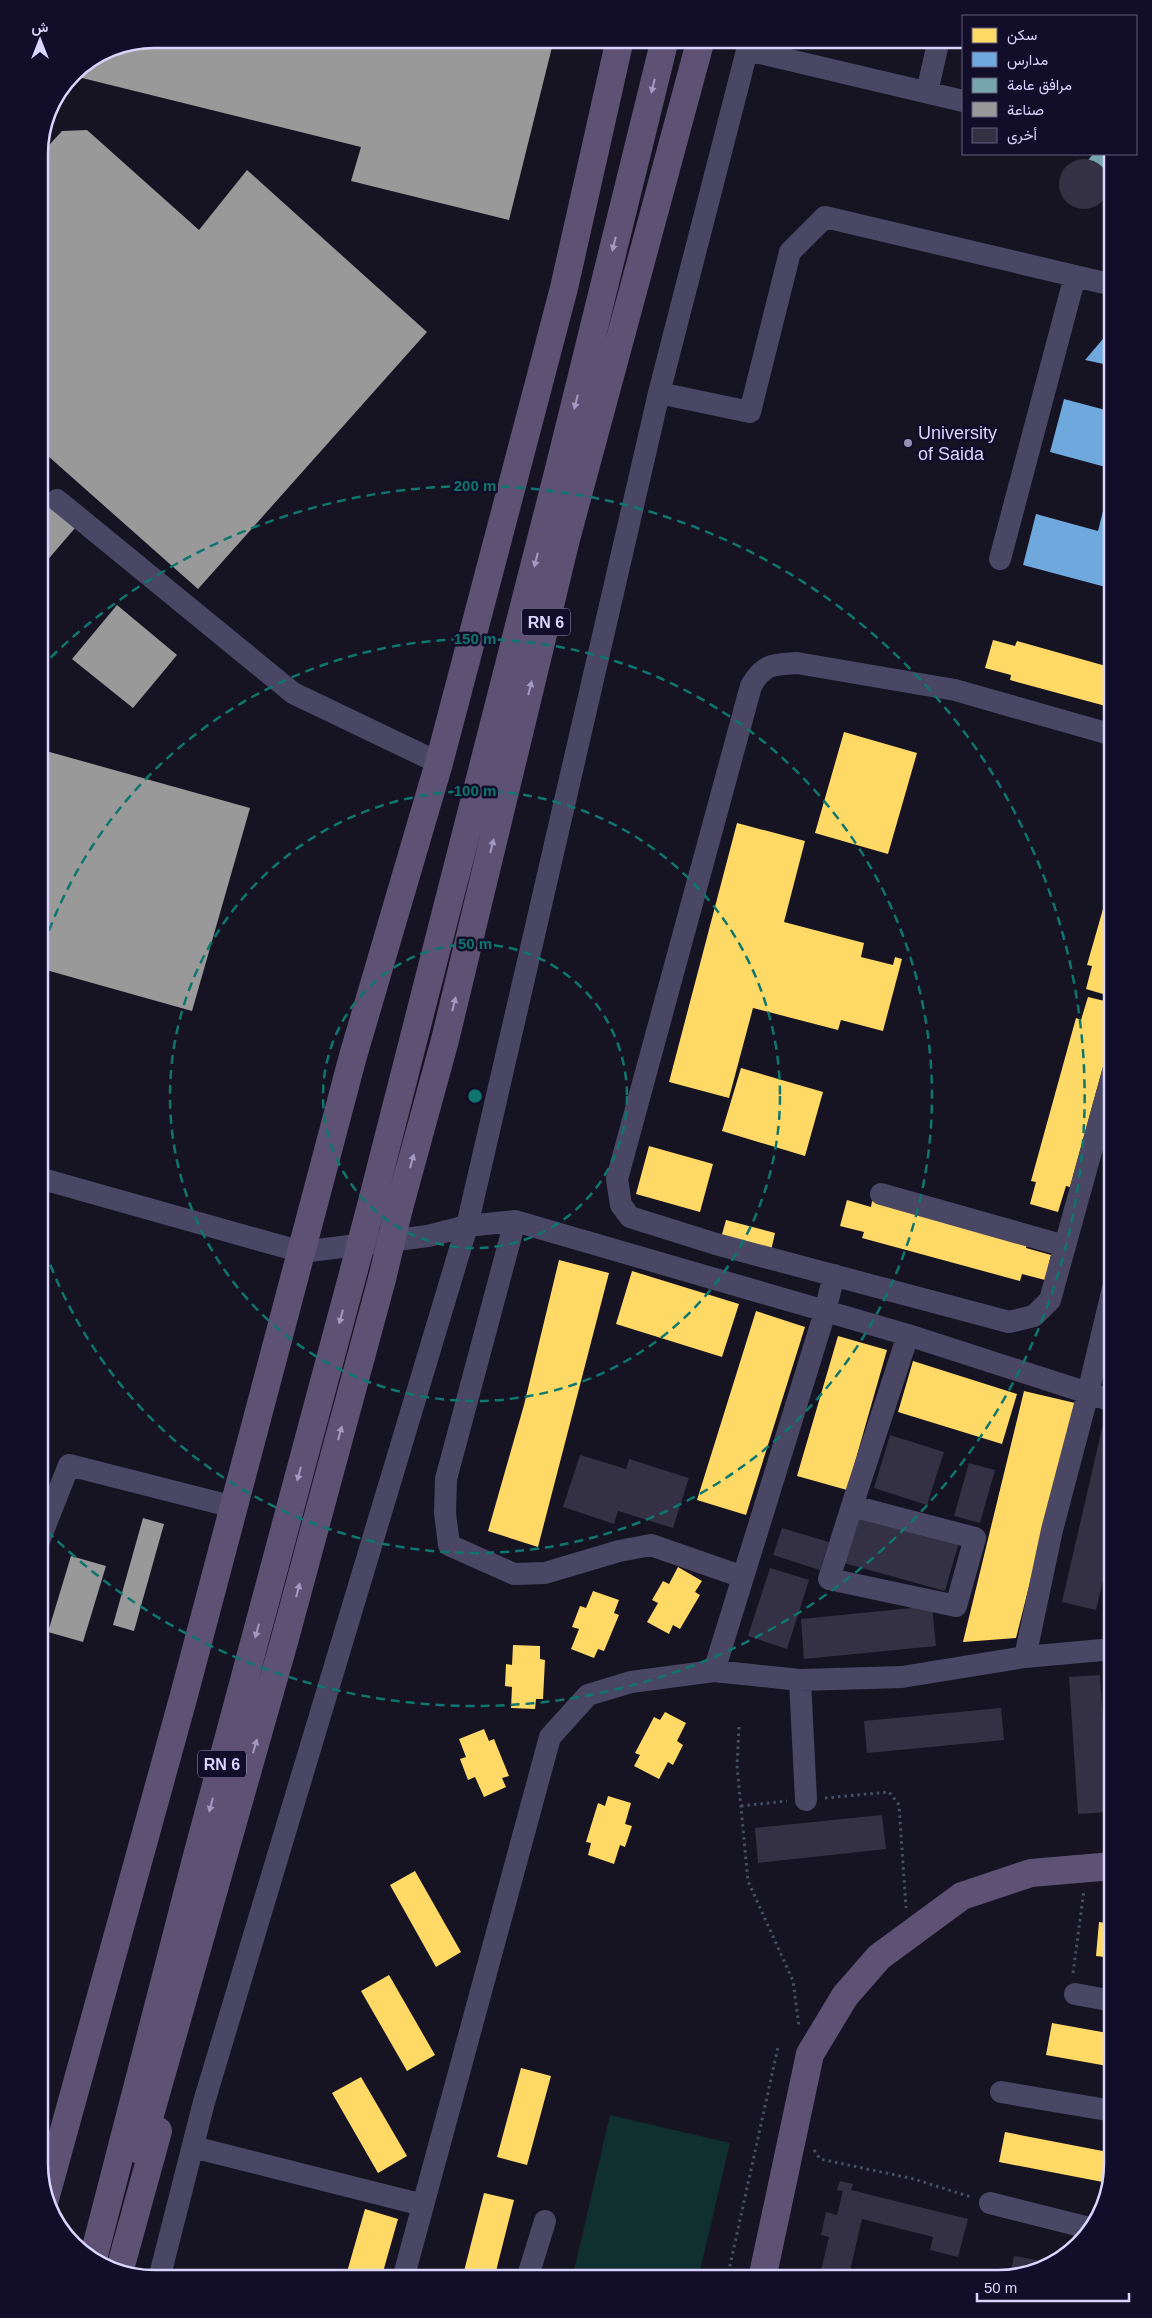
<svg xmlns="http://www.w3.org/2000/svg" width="1152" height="2318" viewBox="0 0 1152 2318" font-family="Arial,Vazirmatn,sans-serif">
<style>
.green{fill:#102f30}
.homes{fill:#ffd966}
.schools{fill:#6fa8dc}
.public{fill:#76a5af}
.industry{fill:#999}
.building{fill:#343145}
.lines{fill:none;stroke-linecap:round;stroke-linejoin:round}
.path{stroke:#435163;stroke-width:3;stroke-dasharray:2.5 4;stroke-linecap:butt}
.minor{stroke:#494764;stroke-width:22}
.major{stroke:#5d5274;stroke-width:28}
.major-bridge{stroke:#5d5274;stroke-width:28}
.oneway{fill:#a29ac0}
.ring{fill:none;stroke:#0f766e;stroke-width:2.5;stroke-dasharray:9 6}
.poi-dot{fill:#9591b2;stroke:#120d29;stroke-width:2}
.labels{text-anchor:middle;stroke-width:5;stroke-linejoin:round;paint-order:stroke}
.shield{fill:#120d29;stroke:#9e99bf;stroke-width:1}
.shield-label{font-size:16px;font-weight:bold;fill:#dad5ff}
.poi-label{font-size:18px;fill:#dad5ff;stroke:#120d29;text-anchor:start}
.rim{fill:none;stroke:#dad5ff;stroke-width:2.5}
.centre{fill:#0f766e;stroke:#120d29;stroke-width:2.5}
.ring-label{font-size:15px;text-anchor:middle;font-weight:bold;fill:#0f766e;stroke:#120d29;stroke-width:5;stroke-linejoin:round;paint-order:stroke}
</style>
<rect width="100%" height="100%" fill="#161323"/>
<!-- green -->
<path class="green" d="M610,2115L730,2143L698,2279H572Z"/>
<!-- homes -->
<path class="homes" d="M993,640L1015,646L1017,641L1113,668V708L1010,680L1011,675L985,668Z
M844,732L917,753L888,854L815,833Z
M737,823L805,841L784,922L864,943L861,957L893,965L895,957L902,959L883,1031L841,1020L838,1030L753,1008L729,1098L669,1082Z
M1113,874V997L1086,989L1092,966L1087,965Z
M1088,997L1113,1003L1106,1026L1113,1030L1070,1187L1066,1186L1058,1212L1030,1204L1036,1182L1031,1181L1076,1018L1081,1020Z
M741,1068L823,1092L805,1156L722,1131Z
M649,1146L713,1164L700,1212L636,1194Z
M847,1200L871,1207L872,1201L1027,1243L1026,1248L1051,1255L1045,1280L1022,1274L1020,1281L862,1238L864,1232L840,1226Z
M726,1220L775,1233L771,1251L721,1238Z
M559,1260L609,1273L538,1547L488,1531L524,1405Z
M632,1271L739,1304L722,1357L616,1324Z
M756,1311L805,1327L746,1515L697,1500Z
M838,1336L887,1350L847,1490L797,1476Z
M913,1361L1017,1394L1002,1444L898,1412Z
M1024,1391L1075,1403L1016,1638L963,1642Z
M678,1567L702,1581L695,1592L700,1595L680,1629L673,1625L669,1634L647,1622L658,1603L652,1600L663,1581L669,1584Z
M593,1591L619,1600L614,1613L619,1615L604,1651L598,1649L594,1658L571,1649L579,1629L572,1627L580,1606L586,1608Z
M513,1645L540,1646V1659L545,1660L543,1699H536L535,1709L511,1708L512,1687L505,1686L506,1664L512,1665Z
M665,1712L686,1723L677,1741L683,1745L673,1765L668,1762L659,1779L634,1766L640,1755L635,1753L654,1717L660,1720Z
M484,1729L489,1741L494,1739L509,1776L502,1778L506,1787L484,1797L475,1777L468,1780L460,1759L466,1757L459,1739Z
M608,1796L631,1803L625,1824L632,1826L625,1847L620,1845L614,1864L588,1855L591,1843L586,1842L598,1803L605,1806Z
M415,1871L461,1952L436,1967L390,1885Z
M1099,1922L1113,1924V1958L1096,1956Z
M389,1975L435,2055L407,2071L361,1991Z
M1052,2023L1113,2034V2067L1046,2055Z
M521,2068L551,2076L527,2165L497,2157Z
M361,2077L407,2156L378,2173L332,2093Z
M1005,2132L1113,2153V2165L1108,2183L999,2162Z
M484,2193L514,2200L494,2279H462Z
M365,2209L398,2219L381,2279H345Z"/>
<!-- schools -->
<path class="schools" d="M1113,332V366L1085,360L1108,333Z
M1064,399L1113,412V469L1050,452Z
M1104,507L1113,509V589L1023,565L1036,514L1098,531Z"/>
<!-- public -->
<path class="public" d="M1093,154H1113V180L1104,192L1078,173Z"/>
<!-- industry -->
<path class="industry" d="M153,39H554L509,220L351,181L361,147L70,75L110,47Z
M87,130L199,230L247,170L427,332L198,589L39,448V156L62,131Z
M39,496L75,528L39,570Z
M117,605L177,655L133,708L72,659Z
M39,749L250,808L192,1011L39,968Z
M143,1518L164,1524L134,1631L113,1625Z
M71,1556L106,1566L83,1642L48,1632Z"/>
<!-- building -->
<path class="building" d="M1059 184a25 25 0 1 1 50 0a25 25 0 1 1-50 0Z
M1104,1420L1113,1422V1537L1096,1610L1062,1602Z
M890,1435L944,1452L927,1505L874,1488Z
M580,1455L626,1469L629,1459L689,1478L673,1528L618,1511L614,1524L563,1507Z
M969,1463L995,1470L980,1523L954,1516Z
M854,1513L959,1542L945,1591L840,1562Z
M782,1528L829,1542L820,1570L773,1555Z
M770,1568L809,1580L787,1649L748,1636Z
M932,1606L936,1646L804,1659L801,1619Z
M1100,1675L1109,1812L1078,1814L1069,1677Z
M1001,1708L1004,1740L867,1753L864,1721Z
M882,1815L886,1849L758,1863L755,1828Z
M840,2181L853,2184L851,2190L968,2219L958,2257L930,2250L933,2237L862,2219L848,2279H819L829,2237L821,2235L826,2212L837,2215L843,2191L837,2190Z
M1014,2256L1052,2263L1042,2271L1010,2277Z"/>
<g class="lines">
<!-- path -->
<path class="path" d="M739,1727L737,1766L748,1881L793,1981L799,2026
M825,1798L889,1792L899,1805L906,1908
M741,1806L787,1801
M1073,1973L1084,1890
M814,2150L820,2159L914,2179L971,2197
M727,2279L778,2047"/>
<!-- minor -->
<path class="minor" d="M747,50L963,101
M927,92L939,39
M659,393L750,412L790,252L825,217L1113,285
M57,500L293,693L439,763
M1000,559L1075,276
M1113,1072L1050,1300L1034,1316L1009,1322L716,1244L630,1217L621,1205L617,1179L751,686C764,663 773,665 797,663L955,690L1113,735
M39,1178L302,1252L428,1236L467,1226L515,1221L908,1335L1088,1393L1113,1288
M881,1194L1065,1246
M515,1221L446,1479L445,1513L449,1545L514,1574L545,1573L619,1551L651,1545L743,1577
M852,1506L829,1579L956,1606L975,1538L852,1506L908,1335
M39,1541L69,1465L234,1507
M1025,1657L1052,1530L1088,1393L1113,1401
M714,1671L825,1312L834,1275
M800,1680L806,1800
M1075,1994L1113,2001
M1001,2092L1113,2111
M193,2147L423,2205
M39,2156L56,2160
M990,2203L1093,2229
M159,2279L204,2102L467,1226L659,393L750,39
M403,2279L550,1737L588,1695L631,1682L714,1671L800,1680L902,1677L1025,1657L1113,1649
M527,2279L545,2221"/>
<!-- major -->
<path class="major" d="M373,1198L559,469L665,39
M399,1208L445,1040L566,539L701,39
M140,2150L284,1642L382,1279
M45,2199L184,1695L353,1056L439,763L564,288L620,39
M93,2259L197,1856L354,1270
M120,2269L158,2131
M762,2279L810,2054L845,1996L879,1957L962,1896L1031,1873L1113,1866"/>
<!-- major-bridge -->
<path class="major-bridge" d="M354,1270L373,1198
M382,1279L399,1208"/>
</g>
<!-- one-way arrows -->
<defs><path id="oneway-solid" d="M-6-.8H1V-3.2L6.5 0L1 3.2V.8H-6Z" transform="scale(1.25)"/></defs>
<g class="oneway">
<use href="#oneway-solid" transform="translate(653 86) rotate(104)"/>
<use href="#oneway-solid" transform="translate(614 244) rotate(104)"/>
<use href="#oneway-solid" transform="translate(576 402) rotate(104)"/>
<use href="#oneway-solid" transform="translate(536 560) rotate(104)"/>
<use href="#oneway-solid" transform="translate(530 688) rotate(-76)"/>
<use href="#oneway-solid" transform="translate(492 846) rotate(-76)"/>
<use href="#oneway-solid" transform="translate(454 1004) rotate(-76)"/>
<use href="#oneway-solid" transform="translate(412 1161) rotate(-75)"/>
<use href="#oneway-solid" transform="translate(341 1317) rotate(105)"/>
<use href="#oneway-solid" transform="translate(340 1433) rotate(-75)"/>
<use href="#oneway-solid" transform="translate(299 1474) rotate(105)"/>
<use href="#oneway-solid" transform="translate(298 1590) rotate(-75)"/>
<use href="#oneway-solid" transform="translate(257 1631) rotate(105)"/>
<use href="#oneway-solid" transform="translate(255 1746) rotate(-74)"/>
<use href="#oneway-solid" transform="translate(211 1805) rotate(105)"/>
</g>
<!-- distance rings -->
<g class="ring">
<circle cx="475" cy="1096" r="152"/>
<circle cx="475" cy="1096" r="305"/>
<path d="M39 959A457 457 0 1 1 39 1233"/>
<path d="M40 668A610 610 0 1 1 40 1524"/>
</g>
<!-- markers -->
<circle class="poi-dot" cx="908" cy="443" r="5"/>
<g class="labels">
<!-- shield labels -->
<g class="shield">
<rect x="522" y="608.5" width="48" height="27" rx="4"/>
<rect x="198" y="1750.5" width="48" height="27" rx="4"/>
</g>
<g class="shield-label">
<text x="546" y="628">RN 6</text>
<text x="222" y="1770">RN 6</text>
</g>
<!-- poi labels -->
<g class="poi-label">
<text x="918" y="439">University<tspan x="918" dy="21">of Saida</tspan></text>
</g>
</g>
<!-- crop -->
<path d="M0 0H1152V2318H0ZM154 48H998A106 106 0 0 1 1104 154V2164A106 106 0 0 1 998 2270H154A106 106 0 0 1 48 2164V154A106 106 0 0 1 154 48Z" fill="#120d29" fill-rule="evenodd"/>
<path class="rim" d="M154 48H998A106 106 0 0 1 1104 154V2164A106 106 0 0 1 998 2270H154A106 106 0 0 1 48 2164V154A106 106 0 0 1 154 48Z"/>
<circle cx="475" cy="1096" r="8" class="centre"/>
<g class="ring-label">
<text x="475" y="491">200 m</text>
<text x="475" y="644">150 m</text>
<text x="475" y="796">100 m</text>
<text x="475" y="949">50 m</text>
</g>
<!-- legend -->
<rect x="962" y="15" width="175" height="140" fill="#120d29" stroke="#625d7f"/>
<rect x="972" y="28" width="25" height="15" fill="#ffd966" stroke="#625d7f"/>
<text x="1007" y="40" font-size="15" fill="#dad5ff">سكن</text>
<rect x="972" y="52" width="25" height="15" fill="#6fa8dc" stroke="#625d7f"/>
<text x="1007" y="65" font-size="15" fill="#dad5ff">مدارس</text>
<rect x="972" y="78" width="25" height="15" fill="#76a5af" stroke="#625d7f"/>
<text x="1007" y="90" font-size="15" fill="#dad5ff">مرافق عامة</text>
<rect x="972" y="102" width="25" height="15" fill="#999999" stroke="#625d7f"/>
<text x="1007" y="115" font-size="15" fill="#dad5ff">صناعة</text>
<rect x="972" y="128" width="25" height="15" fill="#343145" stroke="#625d7f"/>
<text x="1007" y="140" font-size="15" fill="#dad5ff">أخرى</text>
<!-- north arrow -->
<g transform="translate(40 40)" stroke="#120d29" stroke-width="4" paint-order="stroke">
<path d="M0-4L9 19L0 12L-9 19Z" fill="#dad5ff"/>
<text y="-8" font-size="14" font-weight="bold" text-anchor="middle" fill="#dad5ff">ش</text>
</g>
<!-- scale -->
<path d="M977 2293v8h152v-8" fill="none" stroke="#dad5ff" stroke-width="2.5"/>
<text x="984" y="2293" font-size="15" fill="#dad5ff" stroke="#120d29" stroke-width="4" paint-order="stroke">50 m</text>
</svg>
